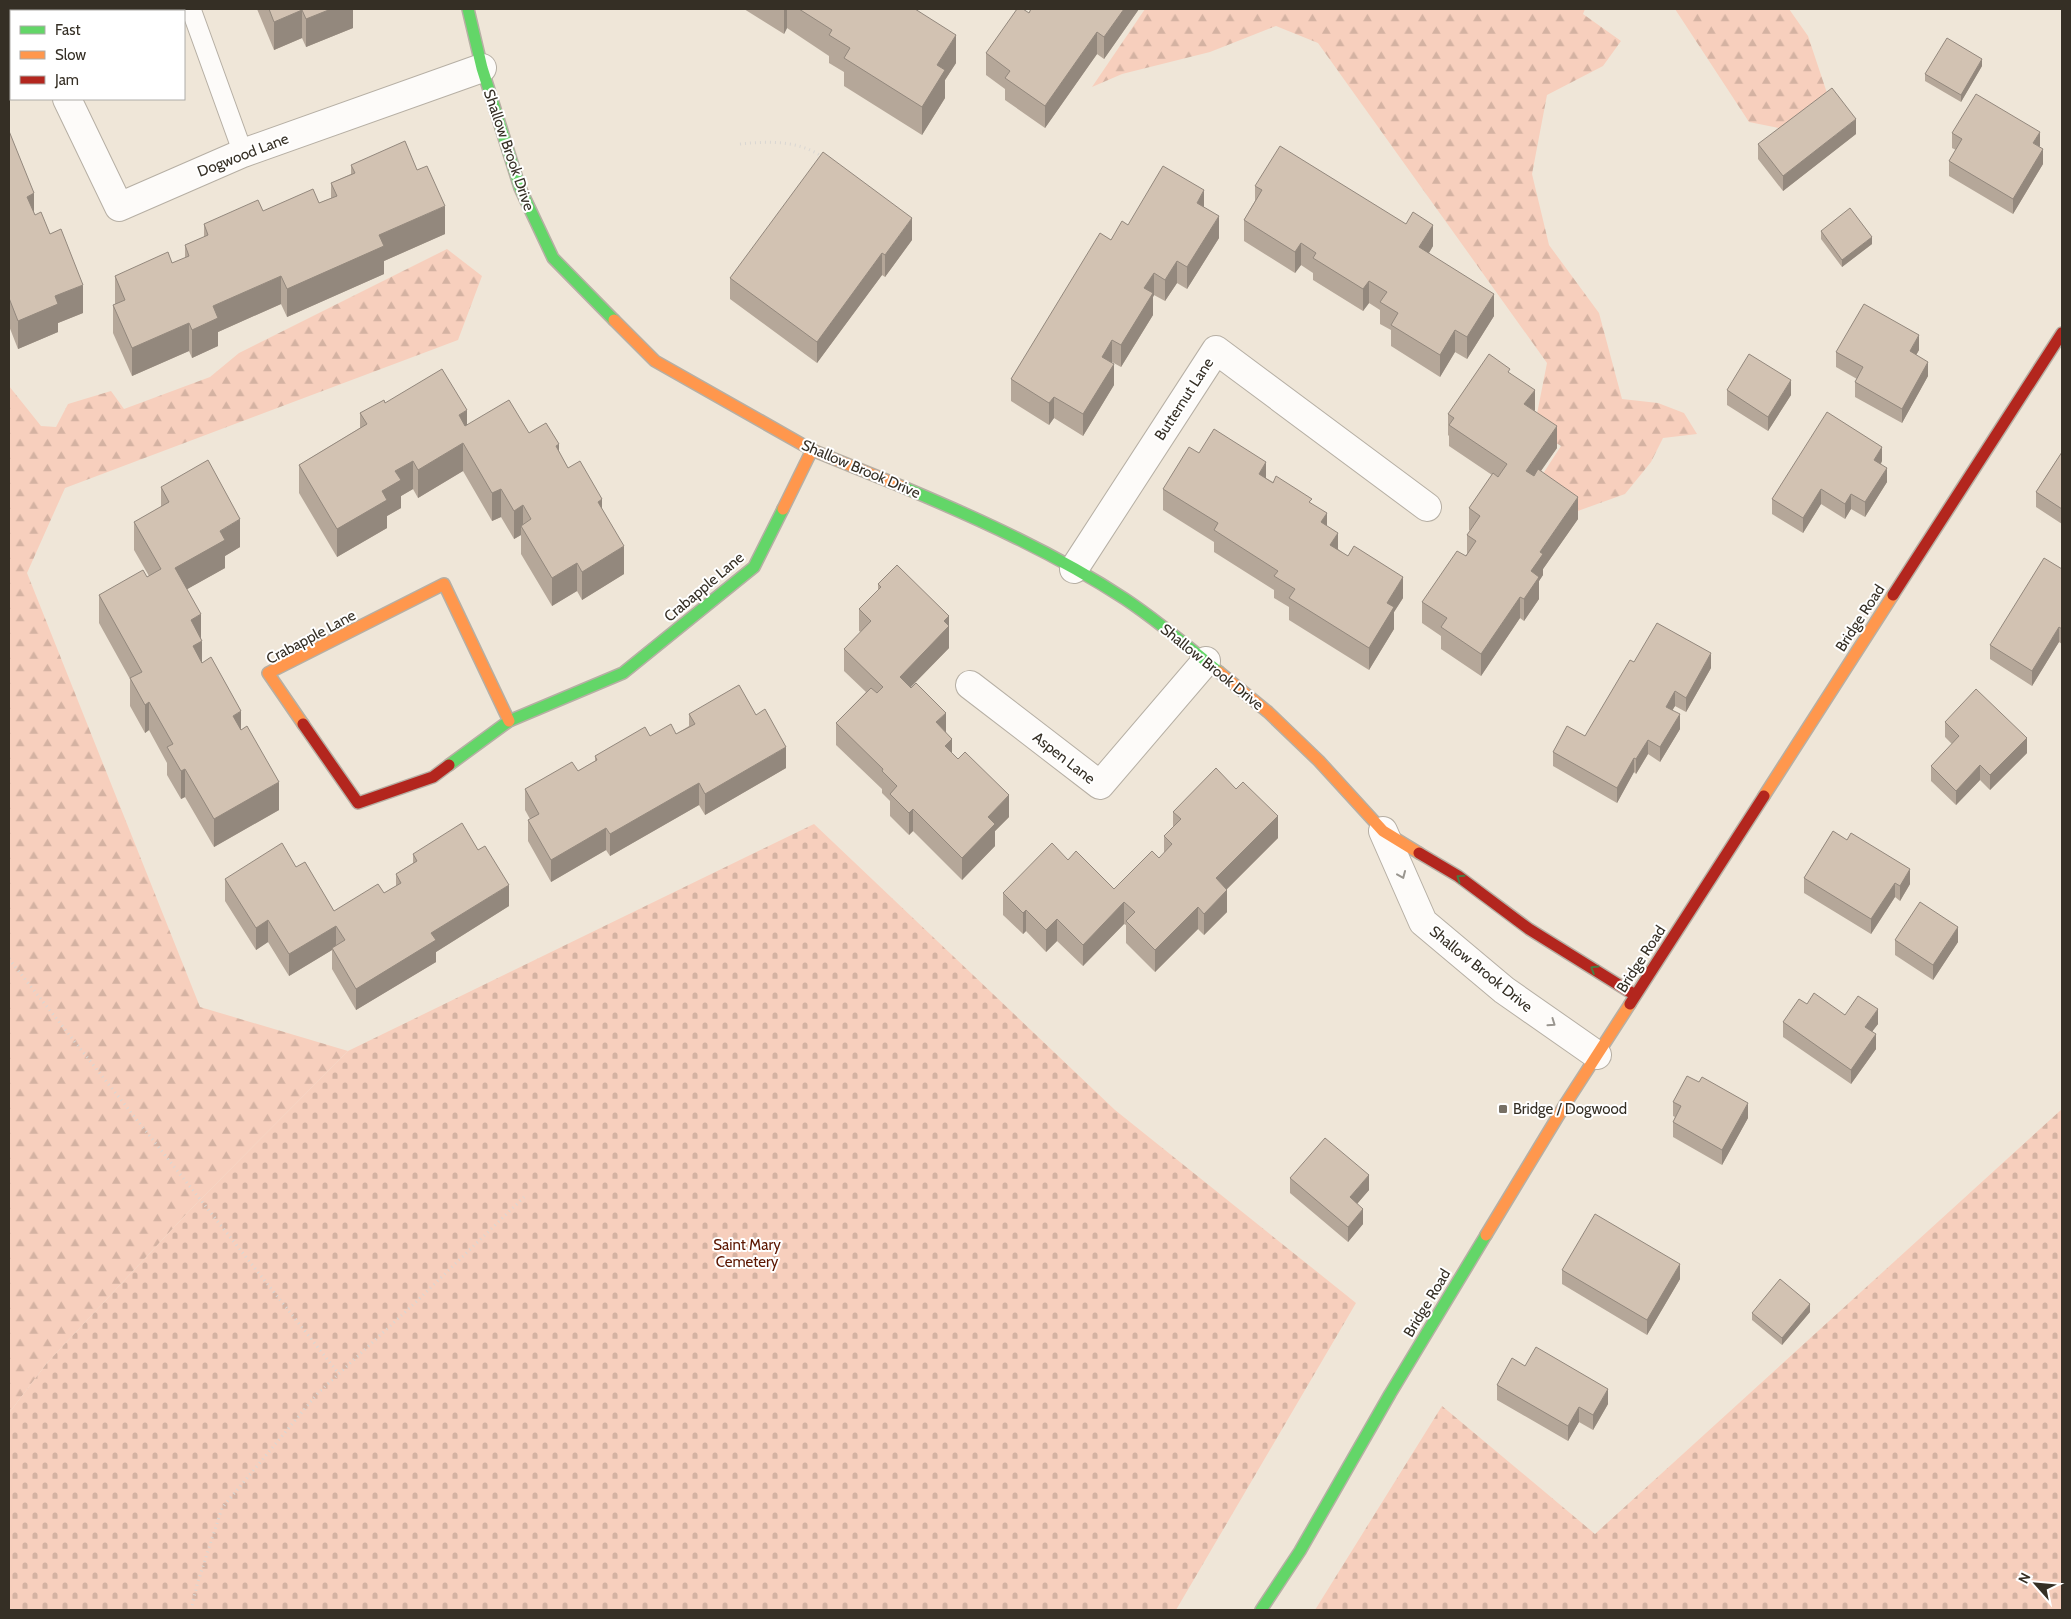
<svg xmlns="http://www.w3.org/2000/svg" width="2071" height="1619" viewBox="0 0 2071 1619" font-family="Cabin,sans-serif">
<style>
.forest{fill:url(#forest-firs)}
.cemetery{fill:url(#cemetery-stones)}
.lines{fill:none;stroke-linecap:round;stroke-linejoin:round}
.lane-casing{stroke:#b6afa4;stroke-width:21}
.street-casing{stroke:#b6afa4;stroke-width:30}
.fast-casing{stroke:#b6afa4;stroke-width:14}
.slow-casing{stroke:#b6afa4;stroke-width:14}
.jam-casing{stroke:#b6afa4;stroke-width:14}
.path{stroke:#dad7d3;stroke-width:3;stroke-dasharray:1 4;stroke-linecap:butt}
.lane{stroke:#fdfbf9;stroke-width:19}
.street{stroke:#fdfbf9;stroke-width:28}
.fast{stroke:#63d668;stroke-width:11}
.slow{stroke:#ff974d;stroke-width:11}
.jam{stroke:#b3261e;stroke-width:11}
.wall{fill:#b5a799}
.shaded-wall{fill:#93887d}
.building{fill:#d2c2b2;stroke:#93887d}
.oneway{stroke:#99958f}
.oneway2{stroke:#4a7a43}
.poi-dot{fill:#766f64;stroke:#fff;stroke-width:2}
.labels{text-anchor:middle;stroke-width:4;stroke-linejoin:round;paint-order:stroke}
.street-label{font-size:15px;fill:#352f25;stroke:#fff}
.poi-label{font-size:15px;fill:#352f25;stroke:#fff;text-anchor:start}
.park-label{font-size:15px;fill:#5c1600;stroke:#fff}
</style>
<defs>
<pattern id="forest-firs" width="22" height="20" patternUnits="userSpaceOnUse" patternTransform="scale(1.25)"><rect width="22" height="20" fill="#f7cfbd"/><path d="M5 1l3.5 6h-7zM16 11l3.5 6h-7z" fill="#d4b2a2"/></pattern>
<pattern id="cemetery-stones" width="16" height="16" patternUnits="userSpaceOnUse" patternTransform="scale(1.25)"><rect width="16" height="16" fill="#f7cfbd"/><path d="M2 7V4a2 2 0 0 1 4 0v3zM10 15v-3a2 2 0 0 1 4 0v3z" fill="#d4b2a2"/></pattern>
</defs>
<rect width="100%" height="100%" fill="#efe6d8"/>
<!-- forest -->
<path class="forest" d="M1145,9H1585L1583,14L1621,41L1603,66L1547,95L1532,174L1549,245L1599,313L1622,399L1658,403L1684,413L1697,434L1663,438L1651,462L1625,494L1575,512L1535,486L1561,446L1534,429L1547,363L1318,43L1276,26L1210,52L1122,74L1092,87Z
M1675,9H1789L1808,36L1828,96L1784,129L1749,122Z
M447,249L482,276L458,340L65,488L27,573L200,1007L348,1051L193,1207L47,1363L9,1413V386L41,426L56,427L68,404L111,391L124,409L210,377L239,353Z"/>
<!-- cemetery -->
<path class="cemetery" d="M814,824L1115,1110L1356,1303L1176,1610H9V1413L47,1363L193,1207L348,1051Z
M2062,1109V1610H1315L1442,1406L1595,1534Z"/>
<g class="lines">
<defs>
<path id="lane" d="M191,9L243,153"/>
<path id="street" d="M67,99L119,207L243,153L482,68
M1074,569L1216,350L1427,507
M970,685L1100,785L1206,661
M1383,831L1423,922L1504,990L1597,1055"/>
<path id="fast" d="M468,9L482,68L520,188L553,258L614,320
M903,487C979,519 1056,554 1125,599C1158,621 1189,647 1219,672
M449,765L509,721L623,673L754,567L783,509
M1261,1610L1300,1551L1390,1394L1486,1235"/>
<path id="slow" d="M614,320L655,361L812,450L903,487
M783,509L812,450
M1219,672L1268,712L1319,761L1383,831L1419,853
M303,724L268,673L444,584L509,721
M1764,796L1893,595
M1486,1235L1566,1103L1630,1004"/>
<path id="jam" d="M1893,595L2062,333
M303,724L358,803L433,777L449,765
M1419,853L1458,876L1529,929L1635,995
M1630,1004L1764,796"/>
</defs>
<!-- lane casing -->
<use href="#lane" class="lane-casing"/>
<!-- street casing -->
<use href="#street" class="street-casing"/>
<!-- fast casing -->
<use href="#fast" class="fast-casing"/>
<!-- slow casing -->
<use href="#slow" class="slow-casing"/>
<!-- jam casing -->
<use href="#jam" class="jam-casing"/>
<!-- path -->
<path class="path" d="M740,144C769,141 799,140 824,158
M9,959L339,1374
M191,1610L197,1585L222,1508L318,1393L417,1301L524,1197"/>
<!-- lane -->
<use href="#lane" class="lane"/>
<!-- street -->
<use href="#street" class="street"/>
<!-- fast -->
<use href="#fast" class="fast"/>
<!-- slow -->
<use href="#slow" class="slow"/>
<!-- jam -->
<use href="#jam" class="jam"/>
</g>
<!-- wall -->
<path class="wall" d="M257,9H353V28L306,47L302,38L274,50Z
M744,9H915L956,63L945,80V98L922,135L844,86V72L829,63V56L787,28L784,34Z
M1031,9H1139L1104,59L1097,54L1045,128L1005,100V89L986,75V53L1029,13Z
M1982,66L1961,102L1925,81V74Z
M9,131L34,214L83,313L58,323V332L18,349L9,326Z
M1952,133L2040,147L2043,164L2013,214L1949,176V161L1956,150L1952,148Z
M1856,134L1783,191L1758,159V144Z
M351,165L445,234L384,261V274L287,317L281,304L218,332V346L192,358L189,351L132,376L113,333V305L115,304V276L172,263L185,258V245L204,237V224L263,211L319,203L331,198V183L351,174Z
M1255,186L1433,246L1429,253L1494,316L1467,359L1455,352L1440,377L1391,346V330L1380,324V310L1369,303L1363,311L1313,280V273L1301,265L1295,273L1244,241V220L1255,201Z
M1204,207L1219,238L1187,289L1177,283L1165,301L1154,295L1153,297V315L1121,367L1112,362L1114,385L1083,436L1054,418L1049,425L1011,401V379L1111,240L1128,225Z
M1821,231L1872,244L1842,267L1821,239Z
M912,240L885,277L882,275L817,363L730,299V278Z
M1919,350L1916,355L1928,376L1902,423L1855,397V382L1857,379L1836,367V352Z
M1510,373L1535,411L1557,448L1541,471L1578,519L1543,569V575L1539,581V599L1524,621L1520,618L1481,676L1441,649V636L1422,623V602L1467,554V535L1471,531L1469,530V508L1492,475L1449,446V436L1448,435V414Z
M1727,390L1791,395L1768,431L1727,405Z
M385,403L467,425L529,433L559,452L568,468L602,510L624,574L582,600L577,591L552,606L521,554V535L514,539L501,517L492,521L463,471L418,498L413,489L401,496V508L387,516V528L337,557L299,493V465L360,428V413Z
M2062,452V524L2036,507V492Z
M1199,453L1266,478L1312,504L1327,526L1338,549L1403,598L1394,612V629L1369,670L1289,620V607L1274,598V590L1214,552V542L1163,510V489Z
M1882,461L1881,464L1887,482L1865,517L1851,509L1845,519L1821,504L1803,533L1772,514V499Z
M161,487L240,547L225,556V568L187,589L201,638L202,662L241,730L279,810L214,847L185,797L181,799L167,775V763L149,730L145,733L130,706V679L99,623V595L149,576L134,550V522L161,507Z
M2062,569V644L2059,642L2032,686L1990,659V645Z
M878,584L949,626V648L911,687L946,732L952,753L1009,817L995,831V846L962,880L913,831L909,835L890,816V801L882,793V789L836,745V723L866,692L844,671V649L861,632L859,631V609L878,590Z
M1711,668L1686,712L1675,706L1672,710L1680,729L1660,762L1648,754L1636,774L1634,772L1617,803L1553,766V752L1585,736Z
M689,714L786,768L705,815L699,805L610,856L606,850L551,882L528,841V820L530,819L525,810V789L578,771L595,761V756L650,736L676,734L689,726Z
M1945,722L2027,753L1990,790L1980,780L1956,805L1931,781V766L1952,744L1945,737Z
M1173,812L1278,838L1227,889V912L1204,935L1198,929L1155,972L1126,943V925L1124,924L1083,966L1057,941L1046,952L1026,931L1023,934L1003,915V893L1068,860L1114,889L1159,858L1164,854V836L1173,827Z
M1833,831L1910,884L1900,901L1895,897L1871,934L1804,893V878Z
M413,854L509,906L436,952V962L356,1010L332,969V950L289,976L268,942L256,950L225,901V879L334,911L384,893L396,886V874L413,863Z
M1895,940L1958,942L1933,980L1895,955Z
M1807,1004L1878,1024L1872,1031L1876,1049L1851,1084L1783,1037V1022Z
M1673,1102L1748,1118L1722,1165L1673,1137V1122L1675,1117L1673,1116Z
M1290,1178L1369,1190L1357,1204L1363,1224L1348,1242L1290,1193Z
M1562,1270L1680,1279L1647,1335L1562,1284Z
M1810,1312L1782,1345L1752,1320V1313Z
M1525,1366L1608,1404L1593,1430L1579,1422L1568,1441L1497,1400V1385Z"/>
<!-- shaded-wall -->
<path class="shaded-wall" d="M331,9H353V28L306,47V19Z
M784,9H787V28L784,34Z
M1124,9H1139L1104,59V37Z
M302,10V38L274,50V22Z
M1097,32V54L1045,128V106Z
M956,35V63L945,80V98L922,135V107L937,65Z
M1982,59V66L1961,102V95Z
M1856,119V134L1783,191V176Z
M2040,132V147L2033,143Z
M2043,149V164L2013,214V199Z
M1204,190V212L1197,203Z
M34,193V221L27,197Z
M445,206V234L384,261V274L287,317V289L379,235Z
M1219,216V238L1187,289V267Z
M912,218V240L885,277V255Z
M1433,225V246L1419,269V247Z
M1872,237V244L1842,267V260Z
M1301,243V265L1295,273V252Z
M882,253V275L817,363V342Z
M1177,261V283L1165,301V280Z
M1154,273V295L1153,297V315L1121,367V345L1144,288Z
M281,276V304L218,332V346L192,358V330L213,306Z
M1369,281V303L1363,311V289Z
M83,285V313L58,323V332L18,349V321L55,296Z
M1494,294V316L1467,359V337Z
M189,323V351L132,376V348Z
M1455,330V352L1440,377V355Z
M1919,335V350L1910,366V351Z
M1112,340V362L1102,378V357Z
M1928,362V376L1902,423V409Z
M1114,364V385L1083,436V414Z
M1791,380V395L1768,431V417Z
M1535,390V411L1524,404Z
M1054,397V418L1049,425V403Z
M467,410V438L459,415Z
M1557,426V448L1526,492V471Z
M463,443V471L418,498V470Z
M559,444V472L556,446Z
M1882,447V461L1874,475V460Z
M413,461V489L401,496V508L387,516V528L337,557V529L382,491L395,471Z
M1266,462V483L1259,474Z
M1887,468V482L1865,517V502Z
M501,489V517L492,521V493Z
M1821,489V504L1803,533V518Z
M1851,494V509L1845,519V504Z
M1578,497V519L1543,569V575L1539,581V599L1524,621V599L1531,571L1540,552Z
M602,499V527L598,502Z
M523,505V530L521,526V535L514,539V511Z
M1327,513V535L1321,522Z
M240,519V547L225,556V568L175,596V568L220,531Z
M1338,533V554L1330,545Z
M624,546V574L582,600V572Z
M577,563V591L552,606V578Z
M1403,577V598L1394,612V629L1369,670V648L1387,603Z
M1520,597V618L1481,676V654Z
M201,614V642L202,641V669L193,674L191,620Z
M949,616V648L900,698V677L944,621Z
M2059,627V642L2032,686V671Z
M1711,653V668L1686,712V698Z
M1675,691V706L1666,721V707Z
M149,702V730L145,733V705Z
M241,711V739L233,716Z
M946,713V734L936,722Z
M1680,714V729L1660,762V747Z
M2027,738V753L1990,790V775Z
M952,739V760L945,746Z
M1648,740V754L1636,774V759Z
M786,747V768L705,815V794Z
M1634,758V772L1617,803V788Z
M1980,765V780L1956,805V791Z
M185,769V797L181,799V771Z
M279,782V810L214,847V819Z
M699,783V805L610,856V834Z
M1009,795V817L995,831V846L962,880V858L988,817Z
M913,809V831L909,835V813Z
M1278,816V838L1216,900V878Z
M606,828V850L551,882V860Z
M1910,869V884L1900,901V886Z
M1895,883V897L1871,934V919Z
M509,885V906L436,952V962L356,1010V989L431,933Z
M1227,890V912L1204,935V914Z
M1124,902V924L1083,966V945Z
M1198,907V929L1155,972V950Z
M1026,910V931L1023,934V913Z
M1057,919V941L1046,952V930Z
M268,920V942L256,950V928Z
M336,926V947L332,948V950L289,976V954Z
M1958,927V942L1933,980V965Z
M1878,1009V1024L1865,1041V1027Z
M1876,1034V1049L1851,1084V1070Z
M1748,1103V1118L1722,1165V1150Z
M1369,1175V1190L1350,1212V1197Z
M1363,1209V1224L1348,1242V1227Z
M1680,1264V1279L1647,1335V1320Z
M1810,1304V1312L1782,1345V1338Z
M1608,1389V1404L1593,1430V1415Z
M1579,1407V1422L1568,1441V1426Z"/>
<!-- building -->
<path class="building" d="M269,9H331L306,19L302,10L274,22Z
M799,9H915L956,35L937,65L945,70L922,107L844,58L850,48L829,35L832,30Z
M1017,9H1023L1029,13L1031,9H1124L1104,37L1097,32L1045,106L1005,78L1010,71L986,53Z
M1947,38L1982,59L1961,95L1925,74Z
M1832,88L1856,119L1783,176L1758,144Z
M1976,94L2040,132L2033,143L2043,149L2013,199L1949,161L1962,139L1952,133Z
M9,131L34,193L27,197L35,215L41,212L50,234L61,229L83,285L55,296L58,304L18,321L9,298Z
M405,141L417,170L427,166L445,206L379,235L384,246L287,289L281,276L213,306L218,318L192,330L189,323L132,348L113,305L125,300L115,276L168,252L172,263L189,256L185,245L208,235L204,224L258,200L263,211L313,189L319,203L337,196L331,183L355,173L351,165Z
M1280,146L1406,224L1413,212L1433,225L1419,247L1494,294L1467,337L1455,330L1440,355L1391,325L1398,313L1380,302L1387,292L1369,281L1363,289L1313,258L1316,253L1301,243L1295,252L1244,220L1262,190L1255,186Z
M823,152L912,218L885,255L882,253L817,342L730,278Z
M1163,166L1204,190L1197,203L1219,216L1187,267L1177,261L1165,280L1154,273L1144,288L1153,293L1121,345L1112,340L1102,357L1114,364L1083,414L1054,397L1049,403L1011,379L1100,233L1111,240L1122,221L1128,225Z
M1850,208L1872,237L1842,260L1821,231Z
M1864,304L1919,335L1910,351L1928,362L1902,409L1855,382L1863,367L1836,352Z
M1489,354L1510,369L1508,372L1535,390L1524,404L1557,426L1526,471L1534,476L1538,469L1578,497L1540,552L1543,554L1531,571L1539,577L1524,599L1520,597L1481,654L1441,627L1447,618L1422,602L1457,551L1466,556L1476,541L1467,535L1480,516L1469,508L1493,473L1498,477L1507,464L1449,425L1454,418L1448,414Z
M1749,354L1791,380L1768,417L1727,390Z
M442,369L467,410L459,415L465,426L509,400L529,433L546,423L559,444L556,446L568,468L580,461L602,499L598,502L624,546L582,572L577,563L552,578L521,526L531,519L523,505L514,511L501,489L492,493L463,443L418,470L413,461L395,471L401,480L382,491L387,500L337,529L299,465L367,424L360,413L384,400L385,403Z
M1827,412L1882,447L1874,460L1887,468L1865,502L1851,494L1845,504L1821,489L1803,518L1772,499Z
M1214,429L1266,462L1259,474L1273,483L1276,476L1312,499L1309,502L1327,513L1321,522L1338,533L1330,545L1348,556L1354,546L1403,577L1387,603L1394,607L1369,648L1289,598L1295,589L1274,576L1278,571L1214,530L1218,523L1163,489L1189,447L1199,453Z
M2062,452V509L2036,492Z
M208,460L240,519L220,531L225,540L175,568L201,614L191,620L202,641L193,646L202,663L211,657L241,711L233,716L241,730L247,726L279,782L214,819L185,769L181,771L167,747L173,744L149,702L145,705L130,678L142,672L99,595L143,570L147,577L161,569L134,522L169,502L161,487Z
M2044,558L2062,569V629L2059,627L2032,671L1990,645Z
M897,565L949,616L944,621L949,626L900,677L911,688L916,683L946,713L936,722L952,739L945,746L958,759L965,752L1009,795L988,817L995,824L962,858L913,809L909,813L890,794L897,786L882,771L883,769L836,723L871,688L877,693L883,687L844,649L871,621L859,609L881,587L878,584Z
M1657,623L1711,653L1686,698L1675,691L1666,707L1680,714L1660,747L1648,740L1636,759L1634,758L1617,788L1553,752L1567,726L1585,736L1630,660L1634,662Z
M739,685L756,715L765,709L786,747L705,794L699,783L610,834L606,828L551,860L528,820L539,814L525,789L572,762L578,771L597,760L595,756L645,727L650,736L671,724L676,734L695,724L689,714Z
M1976,689L2027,738L1990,775L1980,765L1956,791L1931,766L1959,736L1945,722Z
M1216,768L1236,789L1243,782L1278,816L1216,878L1227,890L1204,914L1198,907L1155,950L1126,921L1135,912L1124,902L1083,945L1057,919L1046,930L1026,910L1023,913L1003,893L1052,843L1068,860L1076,851L1114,889L1152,851L1159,858L1172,844L1164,836L1181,819L1173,812Z
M462,823L478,850L485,846L509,885L431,933L436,940L356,989L332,948L345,940L336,926L289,954L268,920L256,928L225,879L282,843L296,867L305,862L334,911L378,884L384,893L401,883L396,874L417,861L413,854Z
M1833,831L1847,840L1851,833L1910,869L1900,886L1895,883L1871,919L1804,878Z
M1920,902L1958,927L1933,965L1895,940Z
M1814,993L1845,1015L1858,996L1878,1009L1865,1027L1876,1034L1851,1070L1783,1022L1799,999L1807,1004Z
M1687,1076L1699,1082L1702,1077L1748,1103L1722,1150L1673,1122L1681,1106L1673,1102Z
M1325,1138L1369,1175L1350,1197L1363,1209L1348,1227L1290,1178Z
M1595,1214L1680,1264L1647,1320L1562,1270Z
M1780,1279L1810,1304L1782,1338L1752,1313Z
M1536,1347L1608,1389L1593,1415L1579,1407L1568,1426L1497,1385L1512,1358L1525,1366Z"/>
<!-- one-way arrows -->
<defs><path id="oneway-chevron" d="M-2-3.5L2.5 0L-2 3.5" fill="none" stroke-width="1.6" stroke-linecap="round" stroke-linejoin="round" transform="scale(1.25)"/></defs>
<g class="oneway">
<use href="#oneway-chevron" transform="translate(1402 875) rotate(67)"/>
<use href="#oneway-chevron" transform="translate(1552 1023) rotate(35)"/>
</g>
<g class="oneway2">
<use href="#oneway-chevron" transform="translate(1460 878) rotate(-145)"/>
<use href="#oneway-chevron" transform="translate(1594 969) rotate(-148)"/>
</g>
<!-- markers -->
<rect class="poi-dot" x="1498" y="1104" width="10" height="10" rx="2.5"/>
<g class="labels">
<!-- street labels -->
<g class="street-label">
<text transform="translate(509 150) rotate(71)" y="5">Shallow Brook Drive</text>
<text transform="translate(243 155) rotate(-21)" y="5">Dogwood Lane</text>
<text transform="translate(1184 399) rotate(-57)" y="5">Butternut Lane</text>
<text transform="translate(861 469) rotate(23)" y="5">Shallow Brook Drive</text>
<text transform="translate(704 587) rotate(-40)" y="5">Crabapple Lane</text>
<text transform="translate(1860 618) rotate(-57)" y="5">Bridge Road</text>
<text transform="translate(311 637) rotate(-28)" y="5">Crabapple Lane</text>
<text transform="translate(1212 667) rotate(39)" y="5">Shallow Brook Drive</text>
<text transform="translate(1064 758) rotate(38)" y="5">Aspen Lane</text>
<text transform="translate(1641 959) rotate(-57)" y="5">Bridge Road</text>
<text transform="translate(1481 969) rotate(39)" y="5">Shallow Brook Drive</text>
<text transform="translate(1427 1303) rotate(-59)" y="5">Bridge Road</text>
</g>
<!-- poi labels -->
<g class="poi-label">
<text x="1513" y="1114">Bridge / Dogwood</text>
</g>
<!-- park labels -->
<g class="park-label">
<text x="747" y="1250">Saint Mary<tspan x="747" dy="17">Cemetery</tspan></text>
</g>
</g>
<!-- border -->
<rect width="2071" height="1619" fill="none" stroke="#352f25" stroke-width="20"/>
<!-- legend -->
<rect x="10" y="10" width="175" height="90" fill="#ffffff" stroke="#aeaca8"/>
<rect x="20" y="26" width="25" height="8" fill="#63d668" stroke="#aeaca8"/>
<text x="55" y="35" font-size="15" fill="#352f25">Fast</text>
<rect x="20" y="51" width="25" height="8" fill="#ff974d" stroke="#aeaca8"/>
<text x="55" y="60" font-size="15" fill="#352f25">Slow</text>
<rect x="20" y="76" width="25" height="8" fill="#b3261e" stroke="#aeaca8"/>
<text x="55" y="85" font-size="15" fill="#352f25">Jam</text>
<!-- north arrow -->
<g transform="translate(2036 1584) rotate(297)" stroke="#ffffff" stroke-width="4" paint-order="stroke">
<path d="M0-4L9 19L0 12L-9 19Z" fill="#352f25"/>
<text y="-8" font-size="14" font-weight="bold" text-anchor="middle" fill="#352f25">N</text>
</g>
</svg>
